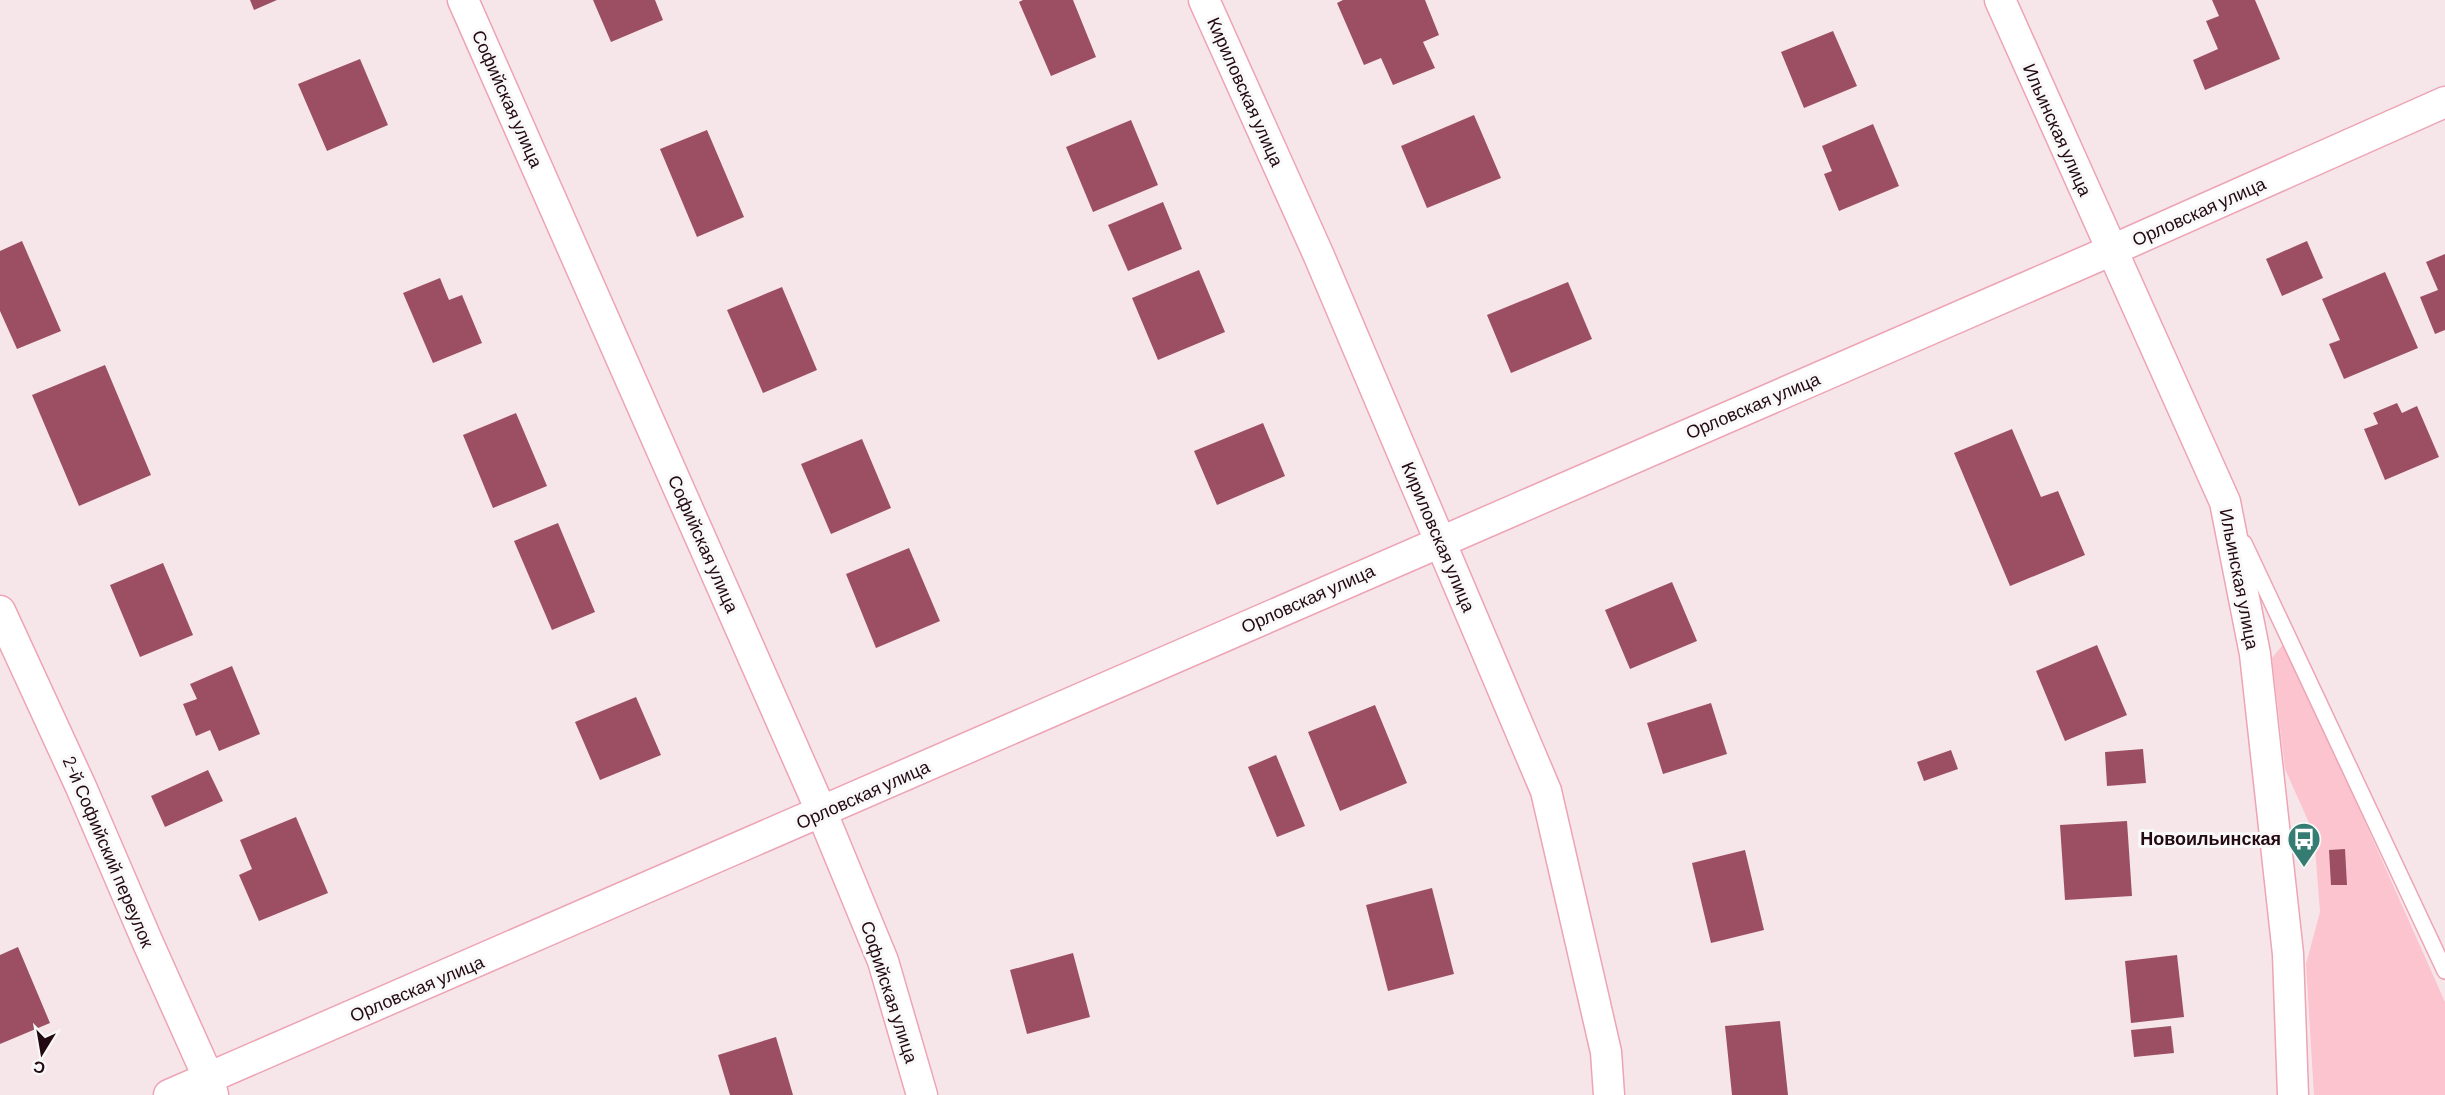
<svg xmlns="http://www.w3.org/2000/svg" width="2445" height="1095" viewBox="0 0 2445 1095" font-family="Barlow,sans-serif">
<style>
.green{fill:#fbc4cf}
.building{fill:#9c4f63}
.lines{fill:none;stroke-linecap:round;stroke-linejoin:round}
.service-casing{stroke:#eda4b4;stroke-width:18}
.minor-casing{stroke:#eda4b4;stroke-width:33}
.service{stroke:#fff;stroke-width:15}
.minor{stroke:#fff;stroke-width:30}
.labels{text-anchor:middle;stroke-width:6;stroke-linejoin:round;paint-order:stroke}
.street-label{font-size:18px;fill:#230911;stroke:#f8f8f8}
.poi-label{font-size:18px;font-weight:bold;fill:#230911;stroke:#f8f8f8;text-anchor:end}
</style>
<rect width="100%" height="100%" fill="#f6e6e9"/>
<!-- green -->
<path class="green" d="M2285,642L2445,1002V1095H2314L2306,964L2320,912L2314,834L2285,769L2272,658Z"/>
<!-- building -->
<path class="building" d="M250,0H277L254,10Z
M593,0H655L663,20L611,42Z
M1023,0H1073L1096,57L1051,76L1019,2Z
M1343,0H1425L1439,35L1423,42L1435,68L1393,85L1381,58L1364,65L1337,3Z
M2212,0H2255L2280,59L2205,90L2193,60L2218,49L2206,21L2219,16Z
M1833,31L1857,86L1804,108L1781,52Z
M360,59L388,125L327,151L298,84Z
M1474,115L1501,178L1427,208L1401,146Z
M1131,120L1158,185L1093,212L1066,147Z
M1873,124L1899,186L1839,211L1824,174L1832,171L1822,146Z
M707,130L744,217L697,237L660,149Z
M1163,202L1182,249L1128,271L1108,225Z
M22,241L61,331L17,349L0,311V251Z
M2307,241L2323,278L2282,296L2266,259Z
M2445,254V330L2435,334L2420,297L2438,290L2426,262Z
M1199,270L1225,332L1158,360L1132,298Z
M2385,272L2418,348L2344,379L2329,344L2340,340L2322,299Z
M440,278L449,300L462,295L482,343L433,363L403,293Z
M1568,282L1592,339L1511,373L1487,315Z
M782,287L817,370L763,393L727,310Z
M105,365L151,475L79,506L32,395Z
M2397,403L2402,413L2417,406L2439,457L2385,480L2364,429L2378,424L2373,413Z
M516,413L547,486L493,508L463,435Z
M1263,423L1285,476L1217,505L1194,451Z
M2012,429L2041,497L2058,491L2085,555L2010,586L1954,453Z
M862,439L891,508L831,534L801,464Z
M558,523L595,612L552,630L514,541Z
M909,548L940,621L876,648L846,574Z
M163,563L193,635L140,657L110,585Z
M1672,582L1697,641L1630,669L1605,610Z
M2097,645L2127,715L2065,741L2036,671Z
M232,666L260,734L219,751L210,730L196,736L183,704L197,699L190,684Z
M636,697L661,755L600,780L575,722Z
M1711,703L1727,754L1663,774L1647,723Z
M1375,705L1407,783L1340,811L1308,732Z
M2143,749L2146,783L2107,786L2105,752Z
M1951,750L1958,769L1924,781L1917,762Z
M1276,755L1305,826L1277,837L1248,767Z
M208,770L223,801L165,827L151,796Z
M296,817L328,893L259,921L239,875L252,869L240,840Z
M2127,821L2132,896L2065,900L2060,825Z
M2345,849L2347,885H2331L2329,850Z
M1745,850L1764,930L1711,943L1692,863Z
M1432,888L1454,974L1388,991L1366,905Z
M18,947L50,1023L0,1044V955Z
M1073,953L1090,1017L1027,1034L1010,970Z
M2177,955L2184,1017L2131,1023L2125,961Z
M1780,1021L1788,1095H1732L1725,1026Z
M2171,1026L2174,1053L2134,1057L2131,1030Z
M776,1037L793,1095H730L718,1055Z"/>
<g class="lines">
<defs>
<path id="service" d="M2244,543L2445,971"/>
<path id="minor" d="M463,0L822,813L883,961L922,1095
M1204,0L1319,256L1546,791L1606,1052L1609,1095
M2000,0L2225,502L2255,654L2288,954L2293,1095
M0,611L81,787L148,943L209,1079L213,1095
M169,1095L2110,251L2445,102"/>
</defs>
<!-- service casing -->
<use href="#service" class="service-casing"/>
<!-- minor casing -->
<use href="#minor" class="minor-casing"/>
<!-- service -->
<use href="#service" class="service"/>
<!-- minor -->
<use href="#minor" class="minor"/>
</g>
<!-- icons -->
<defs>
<symbol id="bus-pin" viewBox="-11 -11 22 30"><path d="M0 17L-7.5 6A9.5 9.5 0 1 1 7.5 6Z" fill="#357c73" stroke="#f8f8f8"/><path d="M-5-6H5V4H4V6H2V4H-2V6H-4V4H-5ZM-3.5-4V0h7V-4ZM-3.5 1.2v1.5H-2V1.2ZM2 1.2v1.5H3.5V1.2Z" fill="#fff"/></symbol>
</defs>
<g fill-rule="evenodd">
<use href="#bus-pin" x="2285" y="820" width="38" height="52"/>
</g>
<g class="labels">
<!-- street labels -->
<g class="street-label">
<text transform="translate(1245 92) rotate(66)" y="6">Кириловская улица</text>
<text transform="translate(507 99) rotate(66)" y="6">Софийская улица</text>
<text transform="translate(2057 130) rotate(66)" y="6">Ильинская улица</text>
<text transform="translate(2199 212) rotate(-24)" y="6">Орловская улица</text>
<text transform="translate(1753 406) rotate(-23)" y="6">Орловская улица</text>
<text transform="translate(1438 537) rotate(67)" y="6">Кириловская улица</text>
<text transform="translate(703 544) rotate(66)" y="6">Софийская улица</text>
<text transform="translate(2239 579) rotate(79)" y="6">Ильинская улица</text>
<text transform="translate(1308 599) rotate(-24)" y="6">Орловская улица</text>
<text transform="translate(863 795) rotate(-24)" y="6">Орловская улица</text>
<text transform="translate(108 852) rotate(67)" y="6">2-й Софийский переулок</text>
<text transform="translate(417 989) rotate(-23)" y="6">Орловская улица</text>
<text transform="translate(889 992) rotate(72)" y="6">Софийская улица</text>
</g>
<!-- poi labels -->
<g class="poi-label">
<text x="2281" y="845">Новоильинская</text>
</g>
</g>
<!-- north arrow -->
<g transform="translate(42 1053) rotate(191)" stroke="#f8f8f8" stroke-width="4.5" paint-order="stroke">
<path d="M0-4.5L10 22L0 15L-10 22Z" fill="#230911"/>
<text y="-9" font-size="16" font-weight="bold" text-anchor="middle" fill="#230911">С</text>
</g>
</svg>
